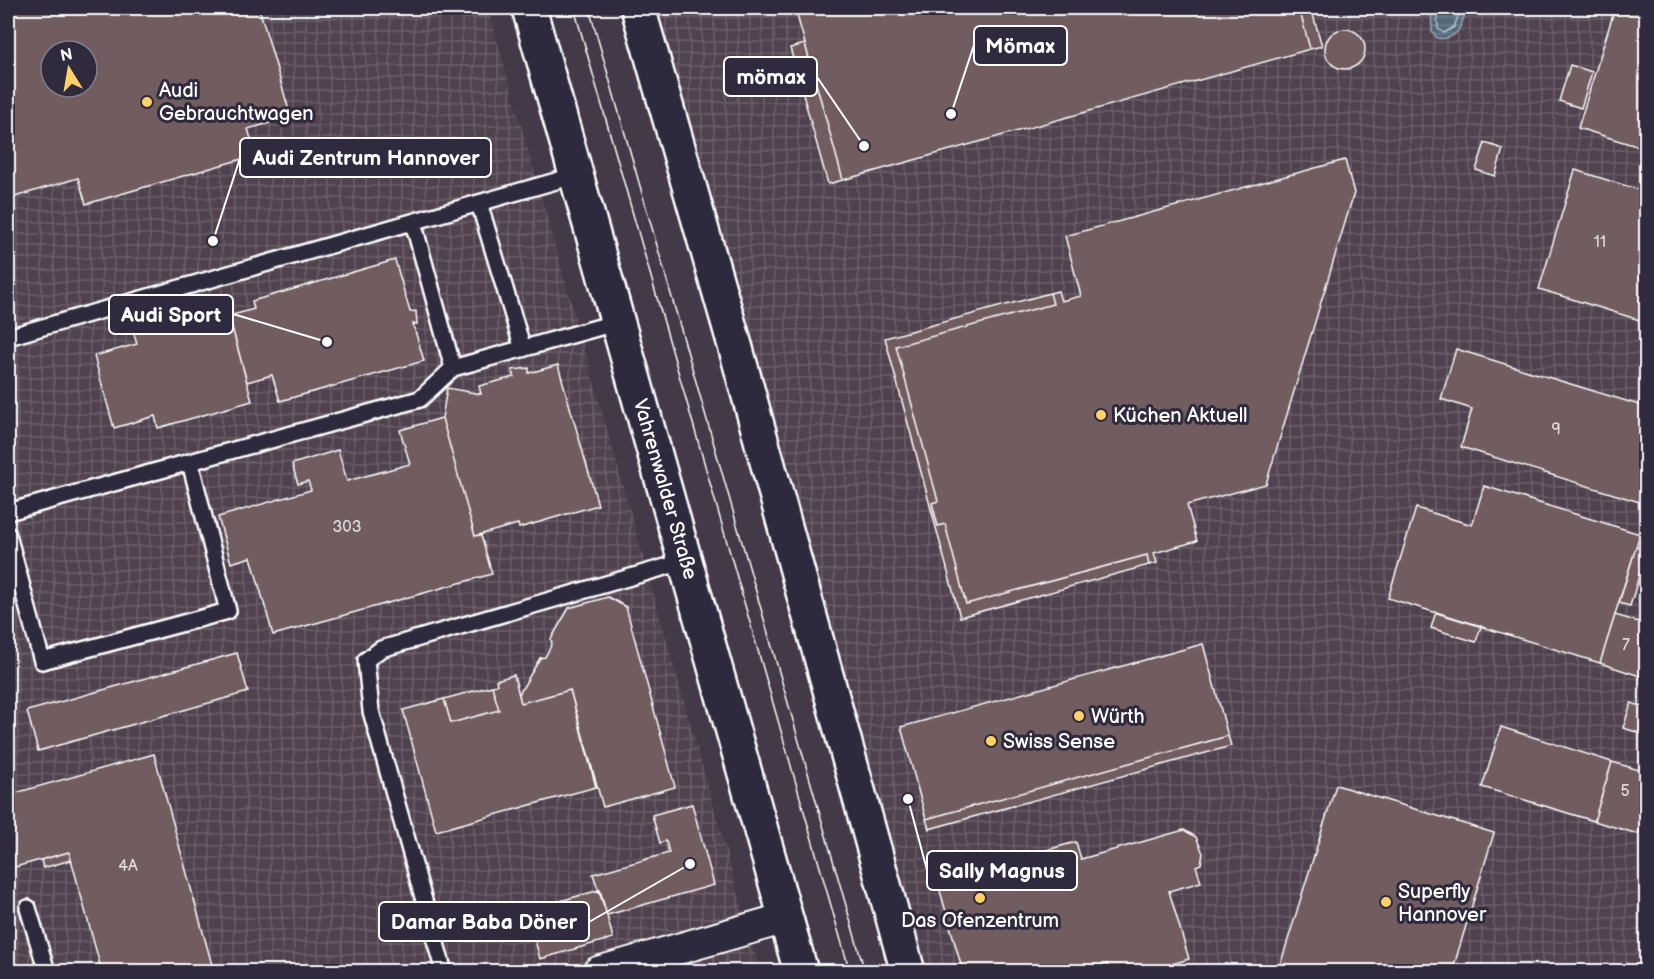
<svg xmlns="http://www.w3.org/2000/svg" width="1654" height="979" viewBox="0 0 1654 979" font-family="'Balsamiq Sans',sans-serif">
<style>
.industrial{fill:url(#industrial-grid);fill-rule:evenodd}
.water{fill:url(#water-rules);stroke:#97a5af;stroke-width:1.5}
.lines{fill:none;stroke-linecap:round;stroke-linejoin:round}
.shore{stroke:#b9c3ca;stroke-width:1.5}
.building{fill:#715b60;stroke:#fff;stroke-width:1.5;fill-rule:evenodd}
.service-casing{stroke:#fff;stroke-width:20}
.minor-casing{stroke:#fff;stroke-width:34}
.secondary-casing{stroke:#fff;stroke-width:38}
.service{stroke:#2f2a3d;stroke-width:15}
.minor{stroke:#2f2a3d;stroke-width:30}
.secondary{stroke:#2f2a3d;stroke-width:33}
.tram{stroke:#fff;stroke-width:1.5}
.poi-dot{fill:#ffd166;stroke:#2f2a3d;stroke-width:2}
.labels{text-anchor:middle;stroke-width:6;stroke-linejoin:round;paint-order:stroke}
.number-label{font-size:16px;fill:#dcd6d7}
.poi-label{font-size:20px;fill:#fff;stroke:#2f2a3d;text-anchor:start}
.street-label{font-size:20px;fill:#fff;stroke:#2f2a3d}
.leader{fill:none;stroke:#fff;stroke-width:2}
.callout-dot{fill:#fff;stroke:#2f2a3d;stroke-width:2}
.callout{fill:#2f2a3d;stroke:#fff;stroke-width:2}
.callout-label{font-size:21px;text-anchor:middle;font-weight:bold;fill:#fff}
</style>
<defs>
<pattern id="industrial-grid" width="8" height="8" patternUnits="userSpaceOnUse" patternTransform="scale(1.5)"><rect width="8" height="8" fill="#51434f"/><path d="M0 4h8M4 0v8" fill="none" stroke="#6b5f69"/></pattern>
<pattern id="water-rules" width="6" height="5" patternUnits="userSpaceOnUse" patternTransform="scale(1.5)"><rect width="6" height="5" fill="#51697a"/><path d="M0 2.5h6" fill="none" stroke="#6b808e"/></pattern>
</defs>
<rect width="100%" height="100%" fill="#433948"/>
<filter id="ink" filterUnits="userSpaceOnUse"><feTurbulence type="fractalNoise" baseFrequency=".0167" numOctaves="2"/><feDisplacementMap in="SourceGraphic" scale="12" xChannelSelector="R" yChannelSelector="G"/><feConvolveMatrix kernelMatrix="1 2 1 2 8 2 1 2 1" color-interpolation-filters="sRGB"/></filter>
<g filter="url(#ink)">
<!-- industrial -->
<path class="industrial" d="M8,8H488L760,971H8ZM51,51H87V87H51Z
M638,8H1646V971H908Z"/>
<!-- water -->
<path class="water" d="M1431,8H1467C1462,24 1458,42 1437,38L1432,31Z"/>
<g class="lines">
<!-- shore -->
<path class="shore" d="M1437,8L1438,29L1444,33L1454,27L1461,8"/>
</g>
<!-- building -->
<path class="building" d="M8,8H259L291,117L248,129L256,155L86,204L78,178L8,199ZM51,51H87V87H51Z
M795,8H1299L1310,49L843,180Z
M1299,8H1311L1322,46L1310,49Z
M1615,8H1646V149L1578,128Z
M1325 49a20 20 0 1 1 40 0a20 20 0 1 1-40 0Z
M805,44L843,180L828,184L790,48Z
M1570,65L1592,72L1581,108L1559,101Z
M1485,143L1503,149L1495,176L1476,170Z
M1345,160L1354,193L1266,484L1187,505L1197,541L1154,553L1157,563L1149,565L1147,555L966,604L945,524L938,526L934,512L932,503L938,501L896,346L1053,304L1050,293L1058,291L1061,301L1081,296L1065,236Z
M1575,170L1646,192V322L1539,289Z
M395,260L410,312L416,311L417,324H413L424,361L280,401L272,375L247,382L229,316L254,309L252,301Z
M1050,293L1053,304L896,346L938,501L932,503L938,526L945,524L966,604L1147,555L1149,565L960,617L885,338Z
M226,305L252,401L158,428L155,416L114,428L94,356L137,344L133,331Z
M1456,349L1646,407V504L1461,447L1472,409L1441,399Z
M558,365L598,505L519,528L518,524L475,536L442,418L447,388L481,394L479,386L514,377L512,370L529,368V373Z
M442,418L475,536L481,535L492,574L273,635L251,557L231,563L218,517L311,490L308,481L298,484L292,464L338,450L347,481L410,464L400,430Z
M1484,486L1640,534L1600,663L1388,598L1416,508L1472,525Z
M1636,547L1646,550V553L1630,606L1619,603Z
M608,597L626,607L675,787L603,807L570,690L521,703L519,694L540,658L545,657L552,644L551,639L569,608Z
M1436,612L1481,626L1476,642L1431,628Z
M1615,615L1646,624V678L1600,663Z
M1203,644L1228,736L926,819L901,727Z
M237,653L248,692L38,751L27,711Z
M514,675L521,703L570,690L596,787L436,831L403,710L444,699L451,723L499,710L492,686L497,685L496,680Z
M492,686L499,710L451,723L444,699Z
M1631,703L1646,708V735L1623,728Z
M1501,727L1612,762L1594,821L1482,787Z
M1228,736L1231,746L929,829L926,819Z
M154,754L214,972H102L69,852L8,869V795Z
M1612,762L1646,772V808L1638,834L1594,821Z
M1336,785L1494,833L1452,972H1278Z
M692,804L714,885L607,915L593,874L669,853L666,841L660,843L652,815Z
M1184,830L1196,837L1203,853L1201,864L1196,866L1201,882L1169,891L1189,959L1145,972L1142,965L1109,972L1107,964L1085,972H963L937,880L1076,842L1081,859Z
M69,852L71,860L43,868L41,860Z
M600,890L613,938L540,959L527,910Z"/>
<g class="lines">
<defs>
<path id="service" d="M479,203L523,349
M8,337L577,175
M453,368L618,322
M190,462L420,399L453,368L413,222
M8,512L190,462L228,611L42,661L8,535
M28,908L47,972
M444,972L371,711L366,660L381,649L686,561"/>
<path id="minor" d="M598,972L786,918"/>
<path id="secondary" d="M529,8L801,972
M638,8L736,349L908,972"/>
</defs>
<!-- service casing -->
<use href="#service" class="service-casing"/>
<!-- minor casing -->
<use href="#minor" class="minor-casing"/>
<!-- secondary casing -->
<use href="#secondary" class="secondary-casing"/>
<!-- service -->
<use href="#service" class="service"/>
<!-- minor -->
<use href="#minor" class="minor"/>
<!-- secondary -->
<use href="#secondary" class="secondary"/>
<!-- tram -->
<path class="tram" d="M574,8L850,972
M589,8L865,972"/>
</g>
</g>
<!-- markers -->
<g class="poi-dot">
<circle cx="147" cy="102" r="6"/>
<circle cx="1101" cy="415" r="6"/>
<circle cx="1079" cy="716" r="6"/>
<circle cx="991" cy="741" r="6"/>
<circle cx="980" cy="898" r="6"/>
<circle cx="1386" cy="902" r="6"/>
</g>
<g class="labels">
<!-- number labels -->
<g class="number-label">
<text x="1600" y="247">11</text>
<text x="1556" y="434">9</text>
<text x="347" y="532">303</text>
<text x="1626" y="650">7</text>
<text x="1625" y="796">5</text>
<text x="128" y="871">4A</text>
</g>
<!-- poi labels -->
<g class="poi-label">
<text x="159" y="97">Audi<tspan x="159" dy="23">Gebrauchtwagen</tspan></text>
<text x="1113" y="422">Küchen Aktuell</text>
<text x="1091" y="723">Würth</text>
<text x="1003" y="748">Swiss Sense</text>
<text x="1398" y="898">Superfly<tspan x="1398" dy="23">Hannover</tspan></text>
<text x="980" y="927" text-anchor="middle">Das Ofenzentrum</text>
</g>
<!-- street labels -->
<g class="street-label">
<text transform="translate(666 489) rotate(74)" y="7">Vahrenwalder Straße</text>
</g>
</g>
<!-- callouts -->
<path class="leader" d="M951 114L974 45M864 146L817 77M213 241L240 158M327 342L233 314M908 799L927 870M690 864L589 922"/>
<g class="callout-dot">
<circle cx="951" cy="114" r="6"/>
<circle cx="864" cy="146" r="6"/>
<circle cx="213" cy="241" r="6"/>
<circle cx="327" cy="342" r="6"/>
<circle cx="908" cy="799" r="6"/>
<circle cx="690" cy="864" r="6"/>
</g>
<g class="callout">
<rect x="974" y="26" width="93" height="39" rx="6"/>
<rect x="724" y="57" width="93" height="39" rx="6"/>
<rect x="240" y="138" width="251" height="39" rx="6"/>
<rect x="109" y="295" width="124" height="39" rx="6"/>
<rect x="927" y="851" width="150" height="39" rx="6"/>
<rect x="379" y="902" width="210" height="39" rx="6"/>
</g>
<g class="callout-label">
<text x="1020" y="53">Mömax</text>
<text x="771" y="84">mömax</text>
<text x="366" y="165">Audi Zentrum Hannover</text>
<text x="171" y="322">Audi Sport</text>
<text x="1002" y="878">Sally Magnus</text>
<text x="484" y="929">Damar Baba Döner</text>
</g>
<!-- margin -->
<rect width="1654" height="979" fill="none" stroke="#2f2a3d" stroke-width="30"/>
<rect x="15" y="15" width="1624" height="949" fill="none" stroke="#fff" stroke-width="2" filter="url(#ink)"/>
<!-- north arrow -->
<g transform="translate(69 69) rotate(349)"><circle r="28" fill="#2f2a3d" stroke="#827f8b" stroke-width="1.5"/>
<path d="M0-4.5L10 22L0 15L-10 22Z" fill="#ffd166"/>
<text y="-9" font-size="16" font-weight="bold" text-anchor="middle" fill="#ffffff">N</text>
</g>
</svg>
